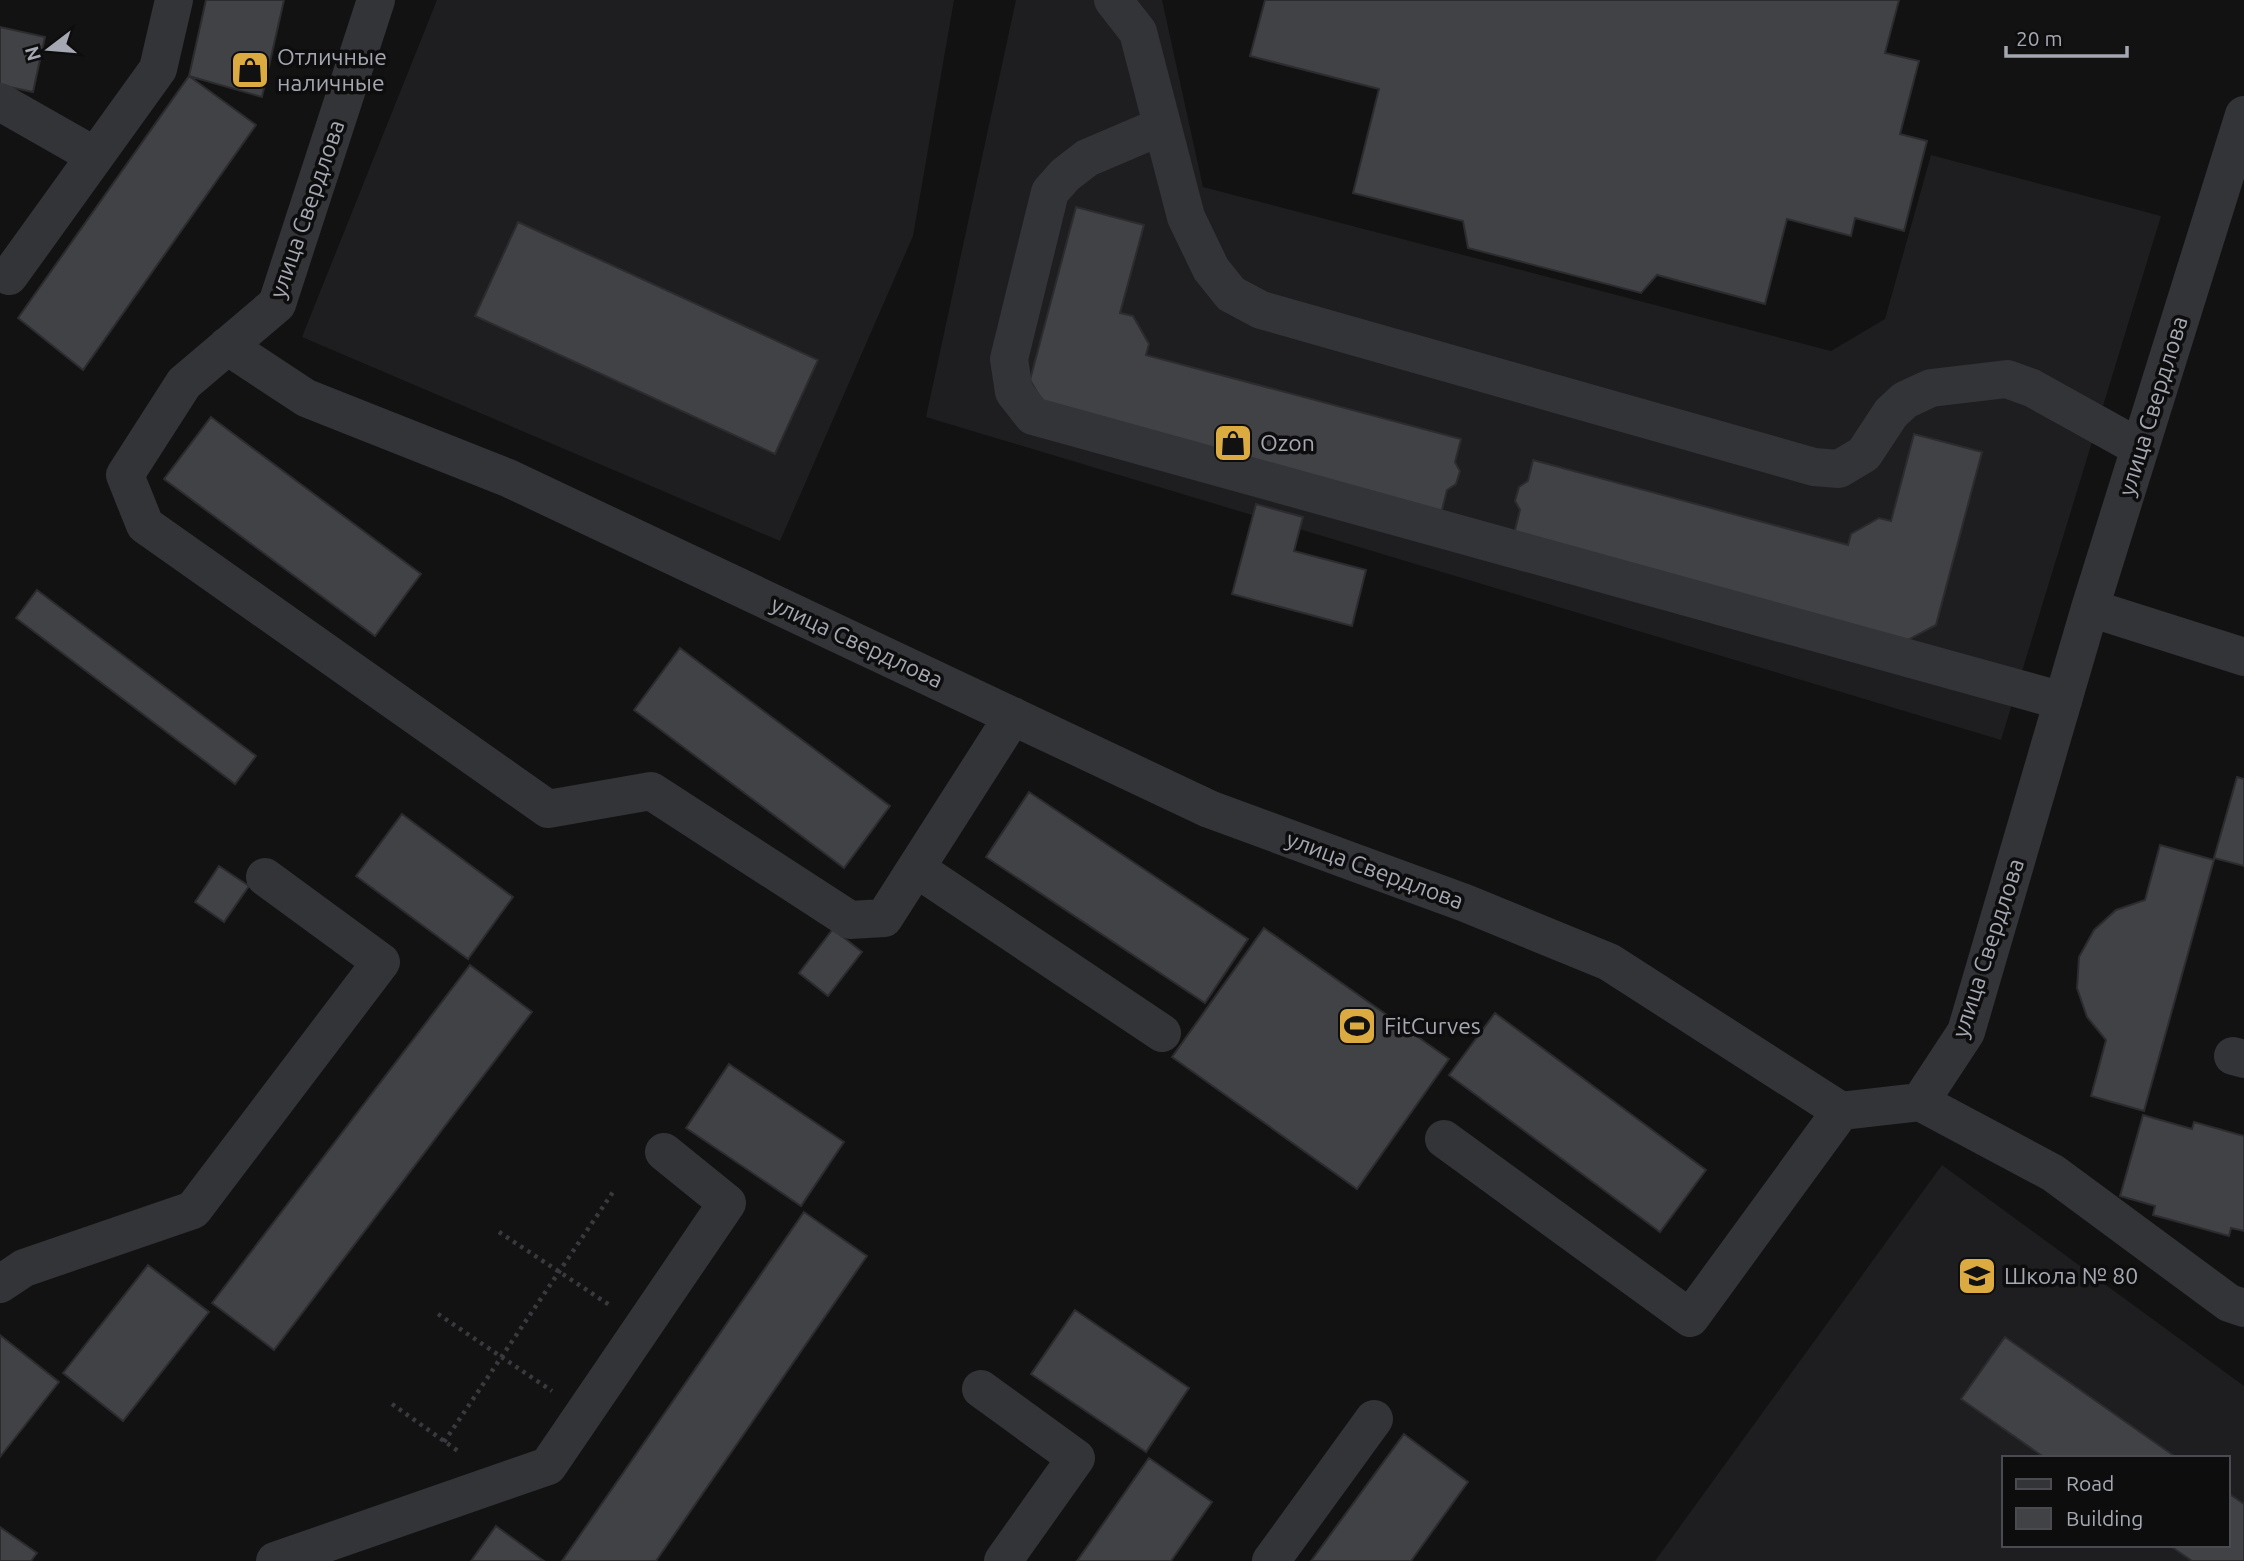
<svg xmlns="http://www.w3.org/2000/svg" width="2244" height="1561" viewBox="0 0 2244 1561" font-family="Ubuntu,sans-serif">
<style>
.built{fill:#1e1e20;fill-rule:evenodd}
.building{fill:#414246;stroke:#2c2c2f;stroke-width:2}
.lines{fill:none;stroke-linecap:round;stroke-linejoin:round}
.path{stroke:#393a3e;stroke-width:4.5;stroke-dasharray:3.5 5;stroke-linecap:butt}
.minor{stroke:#333437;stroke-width:38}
.labels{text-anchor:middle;stroke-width:7;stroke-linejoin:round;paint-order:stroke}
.poi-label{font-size:23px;fill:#a5a8b2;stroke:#0d0d0e;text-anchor:start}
.street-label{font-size:23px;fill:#a5a8b2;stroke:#0d0d0e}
</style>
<rect width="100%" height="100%" fill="#121213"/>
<!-- built -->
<path class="built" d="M437,0H954L913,236L780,541L302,337Z
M1016,0H1162L1203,187L1831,351L1885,319L1931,155L2161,216L2001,740L926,417Z
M1942,1165L2244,1386V1561H1655ZM2004,1458H2228V1545H2004Z"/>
<!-- building -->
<path class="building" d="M206,0H284L262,97L189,76Z
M1265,0H1899L1885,53L1919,61L1900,134L1927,141L1904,231L1855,218L1851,236L1787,219L1765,304L1657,275L1641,293L1468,248L1463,221L1353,193L1379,89L1250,56Z
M0,27L45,37L33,92L0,85Z
M189,76L256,125L83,370L18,318Z
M1076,207L1144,225L1120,313L1133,316L1149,344L1146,355L1461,439L1455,462L1460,471L1456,484L1447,490L1441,514L1046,407L1030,380Z
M518,222L818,360L775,454L475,316Z
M211,417L421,574L375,636L164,479Z
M1914,434L1982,452L1936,625L1908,640L1514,534L1520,510L1515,501L1519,487L1528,481L1533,460L1848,545L1851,534L1879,518L1891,521Z
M1256,504L1303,517L1294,551L1366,570L1352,626L1232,594Z
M37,590L256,756L235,784L16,618Z
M680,648L890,806L844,868L634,710Z
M2237,777L2244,779V866L2214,858Z
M1029,792L1248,939L1205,1003L986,857Z
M402,814L513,897L468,959L356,876Z
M2160,845L2214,860L2144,1111L2091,1096L2106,1040L2087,1017L2077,988L2079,957L2094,930L2116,910L2145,900Z
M219,866L249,886L224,922L195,902Z
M1264,928L1449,1059L1357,1189L1172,1057Z
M833,929L862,952L828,996L799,973Z
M470,965L532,1012L274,1350L212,1303Z
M1495,1013L1706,1170L1660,1232L1449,1075Z
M729,1064L844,1142L801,1206L686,1128Z
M2143,1115L2192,1129L2194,1122L2244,1136V1231L2231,1228L2229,1236L2153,1215L2155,1206L2120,1196Z
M804,1212L867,1256L656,1561H562Z
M148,1265L209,1312L123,1421L63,1373Z
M1075,1310L1189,1388L1146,1452L1031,1374Z
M0,1335L59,1382L0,1457Z
M2005,1337L2177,1458H2045L1961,1399Z
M1404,1434L1468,1482L1411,1561H1311Z
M1149,1458L1212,1502L1171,1561H1077Z
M2228,1493L2244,1504V1561H2192L2169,1545H2228Z
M496,1526L544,1561H471Z
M0,1527L37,1553L31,1561H0Z"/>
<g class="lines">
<!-- path -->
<path class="path" d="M499,1232L611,1306
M438,1314L552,1391
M392,1404L458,1451
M444,1442L615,1189"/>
<!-- minor -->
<path class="minor" d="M376,0L277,304L184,383L125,475L145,525L548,809L651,791L850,920L884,918L1013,716
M1113,0L1138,32L1186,217L1211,269L1231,294L1261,310L1814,467L1839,469L1864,454L1891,413L1905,400L1931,388L2007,379L2032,388L2140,448
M0,102L95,156
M1162,126L1087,158L1065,175L1050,192L1009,359L1014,392L1033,416L2063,701
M9,276L158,69L174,0
M227,346L306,398L508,478L1209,809L1465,903L1609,962L1841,1111L1920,1102L1966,1032L2090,608L2244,115
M2090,608L2244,657
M917,869L1162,1033
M2233,1056L2244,1059
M1920,1102L2053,1173L2229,1303L2244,1308
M1444,1139L1690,1318L1841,1111
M0,1284L24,1268L193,1210L381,962L265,877
M981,1389L1076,1458L1003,1561
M275,1561L548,1466L727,1203L664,1152
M1271,1561L1374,1419"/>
</g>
<!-- icons -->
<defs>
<symbol id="shop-square" viewBox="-11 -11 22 22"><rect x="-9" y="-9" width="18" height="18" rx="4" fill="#dbaa41" stroke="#0d0d0e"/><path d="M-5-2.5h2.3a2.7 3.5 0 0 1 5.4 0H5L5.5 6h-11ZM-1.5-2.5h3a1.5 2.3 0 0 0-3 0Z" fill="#111"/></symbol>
<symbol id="stadium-square" viewBox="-11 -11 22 22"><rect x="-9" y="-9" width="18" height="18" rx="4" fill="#dbaa41" stroke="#0d0d0e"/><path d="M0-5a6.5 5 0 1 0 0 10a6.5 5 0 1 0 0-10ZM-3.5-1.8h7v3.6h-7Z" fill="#111"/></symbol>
<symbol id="school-square" viewBox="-11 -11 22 22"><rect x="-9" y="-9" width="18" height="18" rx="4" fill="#dbaa41" stroke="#0d0d0e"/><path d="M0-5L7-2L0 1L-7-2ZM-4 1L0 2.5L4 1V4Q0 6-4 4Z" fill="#111"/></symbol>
</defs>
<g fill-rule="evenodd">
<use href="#shop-square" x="228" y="48" width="44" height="44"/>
<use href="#shop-square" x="1211" y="421" width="44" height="44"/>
<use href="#stadium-square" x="1335" y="1004" width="44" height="44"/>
<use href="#school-square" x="1955" y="1254" width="44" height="44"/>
</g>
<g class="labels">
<!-- poi labels -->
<g class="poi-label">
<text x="277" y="65">Отличные<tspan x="277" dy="26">наличные</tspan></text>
<text x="1260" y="451">Ozon</text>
<text x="1384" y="1034">FitCurves</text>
<text x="2004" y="1284">Школа № 80</text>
</g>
<!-- street labels -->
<g class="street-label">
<text transform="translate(307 209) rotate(-71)" y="8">улица Свердлова</text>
<text transform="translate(2153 406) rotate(-73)" y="8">улица Свердлова</text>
<text transform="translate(857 642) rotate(25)" y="8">улица Свердлова</text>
<text transform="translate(1375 870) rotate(20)" y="8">улица Свердлова</text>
<text transform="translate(1988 948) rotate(-72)" y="8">улица Свердлова</text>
</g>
</g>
<!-- legend -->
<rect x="2002" y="1456" width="228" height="91" fill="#0d0d0e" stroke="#4a4b50" stroke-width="2"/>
<rect x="2016" y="1479" width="35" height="10" fill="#333437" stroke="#4a4b50" stroke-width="2"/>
<text x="2066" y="1491" font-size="21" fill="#a5a8b2">Road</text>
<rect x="2016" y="1508" width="35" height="21" fill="#414246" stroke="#4a4b50" stroke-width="2"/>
<text x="2066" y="1526" font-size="21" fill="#a5a8b2">Building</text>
<!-- north arrow -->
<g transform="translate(49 49) rotate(254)" stroke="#0d0d0e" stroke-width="5" paint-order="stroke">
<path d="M0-5L12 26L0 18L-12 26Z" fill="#a5a8b2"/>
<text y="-10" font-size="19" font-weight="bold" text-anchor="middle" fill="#a5a8b2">N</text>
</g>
<!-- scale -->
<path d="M2006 46v10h121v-10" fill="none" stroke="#a5a8b2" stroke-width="3.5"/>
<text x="2016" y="46" font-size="21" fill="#a5a8b2" stroke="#0d0d0e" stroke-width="5" paint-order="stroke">20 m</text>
</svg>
